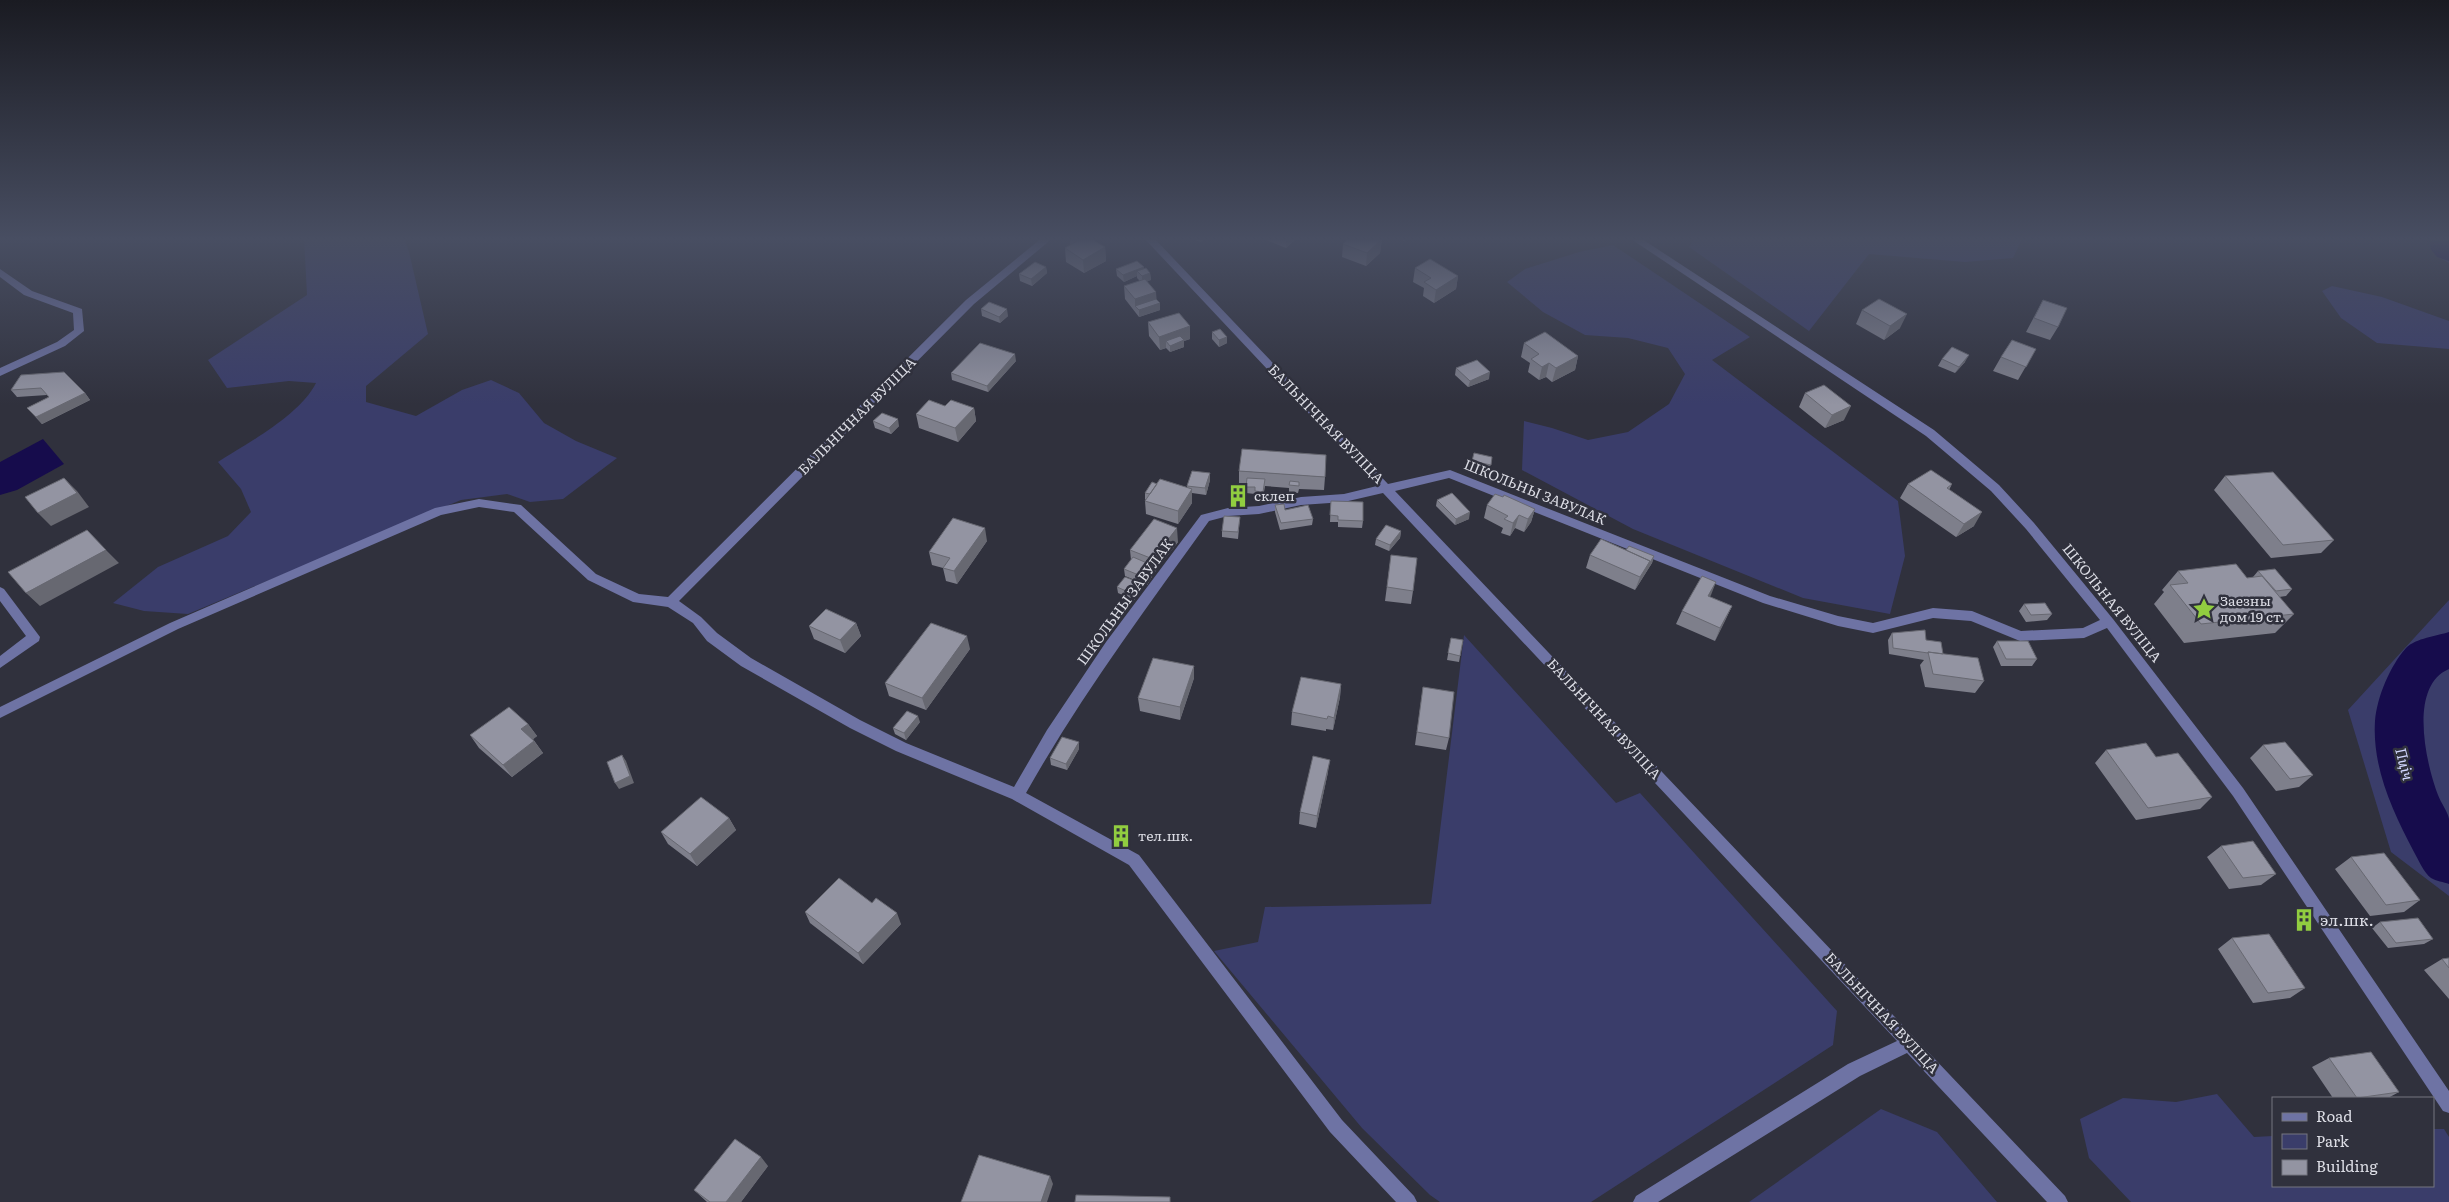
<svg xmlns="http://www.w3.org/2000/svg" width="2449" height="1202" viewBox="0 0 2449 1202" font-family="Literata,serif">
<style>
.green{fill:#3a3d6a}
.water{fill:#160c4c}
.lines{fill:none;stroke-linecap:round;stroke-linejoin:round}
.river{fill:#160c4c;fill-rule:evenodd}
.minor{fill:#6e73a4;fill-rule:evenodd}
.wall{fill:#7e7f8b}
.shaded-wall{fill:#676871}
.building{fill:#9394a2;stroke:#676871}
.labels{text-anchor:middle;stroke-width:5;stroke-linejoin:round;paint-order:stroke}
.street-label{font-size:14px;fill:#dcdde5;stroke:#30313d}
.poi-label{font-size:14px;fill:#dcdde5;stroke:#30313d;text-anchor:start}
.water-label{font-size:15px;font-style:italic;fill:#d1d6fe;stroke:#30313d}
.near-poi-label{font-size:16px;fill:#dcdde5;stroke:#30313d;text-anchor:start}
</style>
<rect width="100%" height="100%" fill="#30313d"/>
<!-- green -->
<path class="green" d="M304,237H404L409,252L428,334L366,386V402L416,416L462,390L491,380L519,393L544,423L576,441L617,458L563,499L530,502L507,494L461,500L188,614L144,611L113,603L158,567L228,536L251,512L241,489L218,462C248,443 300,415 316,383L289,381L227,388L208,360L307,295Z
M1696,237H2023L2013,258L1965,262L1869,254L1809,331L1689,247Z
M2429,237H2449V263L2438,257Z
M1613,245L1750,337L1712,360L1898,501L1905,556L1890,614L1803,598L1633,529L1522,470L1524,421L1552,428L1588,440L1628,432L1669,404L1685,374L1668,348L1628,338L1585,335L1543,312L1507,282L1525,269L1579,252Z
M2332,286L2382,297L2449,321V349L2377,343L2341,318L2322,291Z
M2449,600V896L2391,852L2348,710Z
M1464,635L1616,803L1640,793L1837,1011L1833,1045L1591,1202H1440L1430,1195L1362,1128L1214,951L1258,942L1265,907L1431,904Z
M2217,1094L2254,1137L2273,1136V1186H2433V1129H2444L2449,1137V1202H2131L2089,1158L2080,1119L2123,1098L2176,1102Z
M1881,1109L1937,1132L1997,1202H1749Z"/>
<!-- water -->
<path class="water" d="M43,439L64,464L17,490L0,495V462Z"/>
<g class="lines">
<!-- river -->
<path class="river" d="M2429,237H2449V261L2437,257L2431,250Z
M2449,632V669C2408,686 2426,764 2438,795C2441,803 2448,812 2449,819C2449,841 2449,863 2449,884C2444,882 2436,881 2431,878C2424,873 2418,859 2414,852C2393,812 2372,768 2375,721C2377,697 2390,666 2406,648C2416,638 2437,636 2449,632Z"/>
<!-- minor -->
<path class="minor" d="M1043,237H1054L974,304L679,601L701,617L717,633L751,658L860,720L906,743L1014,787L1047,730L1106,642L1201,515L1228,508L1259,506L1301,497L1344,494L1377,486L1143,237H1153L1388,484L1450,470L1770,596L1838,616L1873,623L1933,608L1972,611L2021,631L2083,628L2100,620L2026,529L1991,491L1926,436L1628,237H1639L1934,430L1999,485L2034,523L2113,619L2243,788L2449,1091V1113L2443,1111L2233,796L2107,628L2084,638L2020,641L1971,621L1933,618L1873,633L1838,626L1763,603L1449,478L1395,491L2065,1196L2068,1202H2047L1907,1053L1860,1076L1658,1202H1633L1636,1196L1848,1064L1897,1041L1383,493L1344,502L1301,505L1259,514L1228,516L1209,521C1145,610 1080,697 1026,793L1139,855L1342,1120L1414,1196L1417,1202H1396L1330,1132L1129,865L1012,799L896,751L850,728L741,666L707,641L693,623L668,607L633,602L588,580L514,512L479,507L441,515L178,629L0,718V707L170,623L435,508L479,499L521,505L596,574L639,594L668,597L966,300Z
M0,269L32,291L82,309L84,331L65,346L0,376V368L57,342L74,330L73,313L24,295L0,277Z
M0,587L4,589L40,637L39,641L0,668V656L26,636L0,601Z"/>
</g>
<!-- wall -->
<path class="wall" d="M1070,237L1105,247L1106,261L1084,273L1066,262L1065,248L1070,245Z
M1187,237H1206L1201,242Z
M1259,237H1298L1286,248Z
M1396,237H1408L1407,239L1404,241Z
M1458,237H1469L1466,240Z
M1382,239L1380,253L1366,266L1342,257L1343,244Z
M1046,267L1047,273L1032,286L1020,281L1019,274Z
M1415,268L1458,276L1456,289L1434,303L1423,296L1424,288L1413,282Z
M1116,269H1144L1150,273L1151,280L1147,281L1156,299L1160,310L1139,317L1125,299L1124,286L1140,281L1137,278V276L1124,282L1117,276Z
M2043,300L2058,327L2050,340L2026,332Z
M981,309L1008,316L1000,323L982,316Z
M1862,310L1900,328L1884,340L1856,324Z
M1148,322L1190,326V339L1184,341V347L1170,352L1166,348L1160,350L1149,336Z
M1212,332L1227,337V343L1219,347L1212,339Z
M1524,343L1578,356L1575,370L1552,382L1546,377L1539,380L1528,372L1530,363L1521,357Z
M2036,349L2018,380L1993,371L2001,357Z
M1942,359L1965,362L1955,373L1938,366Z
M1016,361L988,392L952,380L951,373Z
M1456,368L1489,379L1468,387L1455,375Z
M21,375L85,393L90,400L42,424L27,408L49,397L47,395L17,397L11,390Z
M1805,393L1844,420L1825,428L1799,407Z
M945,406L974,408L976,421L958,442L919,428L916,414Z
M873,421L899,426L891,434L875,428Z
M1492,457L1489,472L1471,468L1472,461Z
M1239,471L1325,477L1324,490L1299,489L1298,493L1289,492V488L1265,486L1263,498H1255V494L1246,493V485L1239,484Z
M2225,476L2334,540L2321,553L2271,558L2214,490Z
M1210,480L1206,495L1192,493V503L1178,524L1146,514L1145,501L1146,500L1145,499V493L1157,484L1187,488V486Z
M1908,484H1952L1949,490L1974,526L1956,537L1900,498Z
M1232,486L1245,494L1244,500L1231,498V492Z
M1437,500L1469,519L1455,525L1436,506Z
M1331,501L1363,521L1362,528L1338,527V522H1330Z
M1275,505L1285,510L1313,519L1312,525L1280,530L1275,512Z
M1487,505L1535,509L1531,522L1524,532L1515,528L1510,536L1501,533L1503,528L1484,518Z
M1240,517L1238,539L1222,537V531Z
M1401,531L1400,538L1389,551L1375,545L1376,539Z
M987,541L957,584L946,581L943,568L932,565L929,552Z
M1178,542L1154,573L1147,585L1125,576L1124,569L1131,560L1130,550Z
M1626,550L1654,556L1652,563L1635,590L1586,568L1590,555Z
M1391,555L1413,591L1411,604L1385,601Z
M2178,571L2247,578L2253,577L2258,571L2292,589L2286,596L2279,597L2294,614L2275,633L2184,643L2154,604L2164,592L2162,590Z
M1117,587L1142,590L1134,600L1118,593Z
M1710,597L1732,606L1715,641L1676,624L1682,611Z
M2024,604L2052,614L2047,620L2026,622L2019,611Z
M856,623L861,636L845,653L814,639L809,626Z
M1892,633L1926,640L1943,654L1984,681L1975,693L1925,687L1920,665L1924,660L1889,654L1888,640Z
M1451,638L1463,640L1459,662L1447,660Z
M1997,641L2037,659L2032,666H2001L1993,647Z
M970,649L926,710L889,696L885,683Z
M1194,666V678L1180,720L1140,711L1138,698Z
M1341,684L1340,697L1333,730L1326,729V731L1291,725L1292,712Z
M1423,687L1449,738L1446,750L1415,745Z
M920,722L906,740L895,734L893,728Z
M528,724L537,736L533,739L543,753L512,777L479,748L470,735Z
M2263,745L2313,775L2299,787L2276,791L2250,758Z
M1079,749L1067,770L1051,765L1050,758Z
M2106,750L2156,757L2212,797L2200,809L2136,820L2095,763Z
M1328,772L1316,828L1299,824L1300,812Z
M729,818L736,830L697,866L668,844L661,832Z
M2221,846L2276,874L2261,885L2229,889L2207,857Z
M2351,857L2420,900L2404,912L2370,916L2335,869Z
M872,903L901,924L863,964L810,923L805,912Z
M2380,922L2433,939L2424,944L2388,948L2372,928Z
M2232,938L2305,988L2290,998L2253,1003L2218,949Z
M2449,958V999L2424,970L2442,959Z
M2329,1058L2399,1092L2388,1098H2333L2312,1067Z
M768,1166L741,1202H707L694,1190Z"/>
<!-- shaded-wall -->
<path class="shaded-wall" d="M1201,237H1206L1201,242Z
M1286,237H1298L1286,248Z
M1405,237H1408L1407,239L1404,241Z
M1382,239L1380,253L1366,266L1367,253Z
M1105,247L1106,261L1084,273L1083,260Z
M1046,267L1047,273L1032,286L1031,279Z
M1144,267V273L1137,271V276L1124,282L1123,275Z
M1150,273L1151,280L1142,283V276Z
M1458,276L1456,289L1434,303L1436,290Z
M1156,292L1157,304L1160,303V310L1139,317V310L1135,306V299Z
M1007,309L1008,316L1000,323L999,317Z
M1907,314L1900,328L1884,340L1890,326Z
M1190,326V339L1184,341V347L1170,352V346L1166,341V348L1160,350L1159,337Z
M1227,337V343L1219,347V340Z
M1015,354L1016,361L988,392L987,386Z
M1969,355L1965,362L1955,373L1959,367Z
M1578,356L1575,370L1552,382L1556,368Z
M1549,363L1546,377L1539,380L1542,367Z
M1490,372L1489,379L1468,387L1470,381Z
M85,393L90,400L42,424L36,417Z
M1851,406L1844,420L1825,428L1832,415Z
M974,408L976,421L958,442L955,428Z
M898,419L899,426L891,434L889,428Z
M1210,473V480L1206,495L1205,488Z
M64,478L77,491L89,507L51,526L38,513Z
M1192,489V503L1178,524V511Z
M1535,509L1531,522L1524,532L1528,519Z
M1470,512L1469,519L1455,525L1456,519Z
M1982,512L1974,526L1956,537L1964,524Z
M1519,515L1515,528L1510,536L1513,523Z
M985,528L987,541L957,584L954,571Z
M1177,528L1178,542L1154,573L1147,585L1146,578L1154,566L1153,559Z
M1401,531L1400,538L1389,551L1390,545Z
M106,550L119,563L40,606L26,593Z
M1654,556L1652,563L1645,574L1647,567Z
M1650,561L1645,574L1635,590L1640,577Z
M1716,582L1711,595L1703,609L1708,596Z
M1141,583L1142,590L1134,600L1133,594Z
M1732,606L1726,619L1715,641L1720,628Z
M856,623L861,636L845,653L840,640Z
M967,636L970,649L926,710L922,698Z
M1194,666V678L1180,720V707Z
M1341,684L1340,697L1333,730L1334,718Z
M918,716L920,722L906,740L904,733Z
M528,724L537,736L530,742L521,729Z
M534,741L543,753L512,777L503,765Z
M1079,742V749L1067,770L1066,764Z
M622,755L626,761L634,783L619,789L615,783Z
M1330,760L1328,772L1316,828L1317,816Z
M729,818L736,830L697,866L690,854Z
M897,913L901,924L863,964L858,953Z
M761,1157L768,1166L741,1202H726Z
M1050,1176L1053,1184L1047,1202H1041Z"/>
<!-- building -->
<path class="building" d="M1070,237H1088L1105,247L1083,260L1065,248L1077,241Z
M1350,237H1375L1382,239L1367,253L1343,244Z
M1430,259L1458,276L1436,290L1424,282L1431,278L1415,268Z
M1137,261L1144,267L1123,275L1116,269Z
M1035,262L1046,267L1031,279L1019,274Z
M1146,268L1150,273L1142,276L1137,271Z
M1145,279L1156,292L1135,299L1124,286Z
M1156,299L1160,303L1139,310L1135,306Z
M1879,299L1907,314L1890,326L1862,310Z
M2043,300L2067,308L2058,327L2034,318Z
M989,302L1007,309L999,317L981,309Z
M1179,313L1190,326L1159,337L1148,322Z
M1220,329L1227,337L1219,340L1212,332Z
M1545,332L1578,356L1556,368L1549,363L1542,367L1531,359L1539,354L1524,343Z
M1180,336L1184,340L1170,346L1166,341Z
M2012,340L2036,349L2026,367L2001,357Z
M980,343L1015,354L987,386L951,373Z
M1952,347L1969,355L1959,367L1942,359Z
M1477,360L1490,372L1470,381L1456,368Z
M64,372L85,393L36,417L27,408L49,397L41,388L11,390L21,375Z
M1824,385L1851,406L1832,415L1805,393Z
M929,400L945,406L951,400L974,408L955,428L916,414Z
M882,413L898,419L889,428L873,421Z
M1242,449L1326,455L1325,477L1239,471Z
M1474,453L1492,457L1491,465L1472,461Z
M1931,470L1952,484L1947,488L1982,512L1964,524L1908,484Z
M1192,471L1210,473L1205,488L1187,486Z
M2273,472L2334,540L2283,545L2225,476Z
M64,478L77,493L38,513L25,497Z
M1247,478L1265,479L1263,492L1255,491V487H1246Z
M1160,479L1192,489L1178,511L1145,501Z
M1290,481L1299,482V486L1289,485Z
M1152,482L1157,484L1150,494L1145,493Z
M1232,486L1245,487L1244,493L1231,492Z
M1452,493L1470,512L1456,519L1437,500Z
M1495,494L1503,497L1504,495L1535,509L1528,519L1519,515L1513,523L1504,519L1508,516L1487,505Z
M1331,501L1363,502V521L1338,520V516L1330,515Z
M1284,504L1285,510L1308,505L1313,519L1281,523L1275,505Z
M1224,516L1240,517L1238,532L1222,531Z
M953,518L985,528L954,571L943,568L950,558L929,552Z
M1154,519L1177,528L1153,559L1130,550Z
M1386,525L1401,531L1390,545L1376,539Z
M87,530L106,550L26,593L8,572Z
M1601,539L1650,561L1640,577L1590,555Z
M1629,546L1654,556L1647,567L1650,561L1626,550Z
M1391,555L1417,558L1413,591L1387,587Z
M1133,557L1154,566L1146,578L1124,569Z
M2236,564L2247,578L2262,576L2294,614L2201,624L2170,585L2188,583L2178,571Z
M2275,569L2292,589L2276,591L2258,571Z
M1702,576L1716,582L1708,596L1732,606L1720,628L1682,611Z
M1125,577L1141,583L1133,594L1117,587Z
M2045,603L2052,614L2031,615L2024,604Z
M826,609L856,623L840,640L809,626Z
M931,623L967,636L922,698L885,683Z
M1925,630L1926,640L1941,642L1943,654L1928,652V653L1893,648L1892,633Z
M1451,638L1463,640L1460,656L1448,653Z
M1997,641H2028L2037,659H2006Z
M1928,652L1978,658L1984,681L1933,674Z
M1153,658L1194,666L1180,707L1138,698Z
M1301,677L1341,684L1334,718L1328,716L1327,719L1292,712Z
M1423,687L1454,692L1449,738L1417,732Z
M509,707L528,724L521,729L534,741L503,765L470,735Z
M907,711L918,716L904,733L893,728Z
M1062,737L1079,742L1066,764L1050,758Z
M2285,742L2313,775L2290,779L2263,745Z
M2146,743L2156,757L2178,753L2212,797L2148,808L2106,750Z
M622,755L630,776L615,783L607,762Z
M1313,756L1330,760L1317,816L1300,812Z
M701,797L729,818L690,854L661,832Z
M2253,841L2276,874L2243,878L2221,846Z
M2384,853L2420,900L2386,905L2351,857Z
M839,878L872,903L876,898L897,913L858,953L805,912Z
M2418,918L2433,939L2396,943L2380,922Z
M2269,934L2305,988L2268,993L2232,938Z
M2449,958V968L2442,959Z
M2371,1052L2399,1092L2357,1098L2329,1058Z
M735,1139L761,1157L726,1202H710L694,1190Z
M979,1155L1050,1176L1041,1202H961Z
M1076,1195L1170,1197V1202H1075Z"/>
<!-- sky -->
<linearGradient id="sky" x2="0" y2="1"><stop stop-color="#1a1b22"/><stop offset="0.59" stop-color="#484e62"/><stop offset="1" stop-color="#484e62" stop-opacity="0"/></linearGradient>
<rect width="2449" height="405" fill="url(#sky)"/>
<!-- icons -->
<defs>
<symbol id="building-bare" viewBox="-9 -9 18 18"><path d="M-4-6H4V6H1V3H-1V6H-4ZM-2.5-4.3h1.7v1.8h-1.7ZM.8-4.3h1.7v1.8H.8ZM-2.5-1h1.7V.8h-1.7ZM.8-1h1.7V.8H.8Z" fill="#91cd40" stroke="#30313d" stroke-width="2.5" paint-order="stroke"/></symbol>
<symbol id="sight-bare" viewBox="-9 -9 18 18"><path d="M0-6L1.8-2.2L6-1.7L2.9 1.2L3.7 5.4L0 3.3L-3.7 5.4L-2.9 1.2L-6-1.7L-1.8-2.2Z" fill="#91cd40" stroke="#30313d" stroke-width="2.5" paint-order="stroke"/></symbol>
</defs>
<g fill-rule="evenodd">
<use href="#building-bare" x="1222" y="480" width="32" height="32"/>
<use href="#sight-bare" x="2188" y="593" width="32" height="32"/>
<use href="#building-bare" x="1105" y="820" width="32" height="32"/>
<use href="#building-bare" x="2288" y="904" width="32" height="32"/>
</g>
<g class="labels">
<!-- street labels -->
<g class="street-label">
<text transform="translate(857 416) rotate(-45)" y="5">БАЛЬНІЧНАЯ ВУЛІЦА</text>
<text transform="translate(1326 424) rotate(46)" y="5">БАЛЬНІЧНАЯ ВУЛІЦА</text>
<text transform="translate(1535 492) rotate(22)" y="5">ШКОЛЬНЫ ЗАВУЛАК</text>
<text transform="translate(1125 602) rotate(-54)" y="5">ШКОЛЬНЫ ЗАВУЛАК</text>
<text transform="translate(2112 603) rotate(51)" y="5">ШКОЛЬНАЯ ВУЛІЦА</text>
<text transform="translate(1604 719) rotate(47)" y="5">БАЛЬНІЧНАЯ ВУЛІЦА</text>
<text transform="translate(1882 1013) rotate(47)" y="5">БАЛЬНІЧНАЯ ВУЛІЦА</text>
</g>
<!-- poi labels -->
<g class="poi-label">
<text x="1254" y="501">склеп</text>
<text x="2220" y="606">Заезны<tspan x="2220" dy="16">дом 19 ст.</tspan></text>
<text x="1138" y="841">тел.шк.</text>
</g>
<!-- water labels -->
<g class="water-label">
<text transform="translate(2404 764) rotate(75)" y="5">Пціч</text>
</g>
<!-- near-poi labels -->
<g class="near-poi-label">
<text x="2320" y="926">эл.шк.</text>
</g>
</g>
<!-- legend -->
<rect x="2272" y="1097" width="162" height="90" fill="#30313d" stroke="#757680"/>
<rect x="2282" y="1113" width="25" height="8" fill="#6e73a4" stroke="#757680"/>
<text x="2316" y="1122" font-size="15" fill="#dcdde5">Road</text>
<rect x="2282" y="1134" width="25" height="15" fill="#3a3d6a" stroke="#757680"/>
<text x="2316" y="1147" font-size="15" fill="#dcdde5">Park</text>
<rect x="2282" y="1160" width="25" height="15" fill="#9394a2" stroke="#757680"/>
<text x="2316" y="1172" font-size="15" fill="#dcdde5">Building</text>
</svg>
